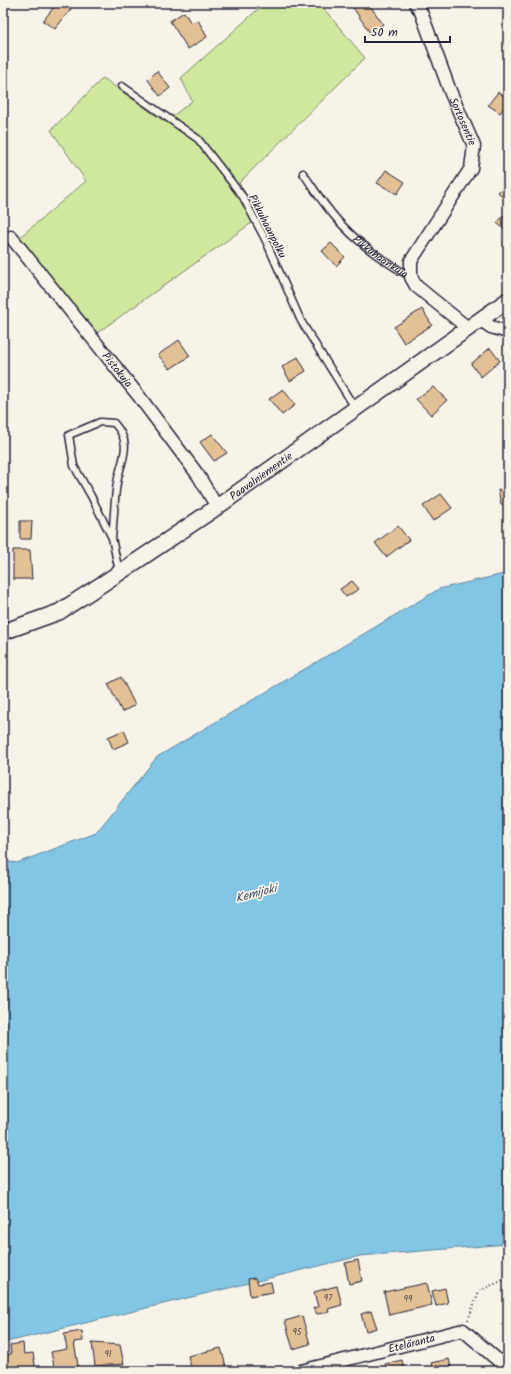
<svg xmlns="http://www.w3.org/2000/svg" width="511" height="1374" viewBox="0 0 511 1374" font-family="Kalam,sans-serif">
<style>
.green{fill:#d0e89e;stroke:#79856c}
.water{fill:#83c6e4;stroke:#5c84a0}
.building{fill:#e4c095;stroke:#22223b}
.lines{fill:none;stroke-linecap:round;stroke-linejoin:round}
.service-casing{stroke:#22223b;stroke-width:9}
.minor-casing{stroke:#22223b;stroke-width:15}
.tertiary-casing{stroke:#22223b;stroke-width:18}
.path{stroke:#22223b;stroke-width:2;stroke-dasharray:1 3;stroke-linecap:butt}
.service{stroke:#f7f3e8;stroke-width:6}
.minor{stroke:#f7f3e8;stroke-width:12}
.tertiary{stroke:#f7f3e8;stroke-width:15}
.labels{text-anchor:middle;stroke-width:3.5;stroke-linejoin:round;paint-order:stroke}
.number-label{font-size:9px;fill:#524a52}
.street-label{font-size:11px;fill:#22223b;stroke:#f7f3e8}
.water-label{font-size:12px;font-style:italic;fill:#3f536e;stroke:#f7f3e8}
</style>
<rect width="100%" height="100%" fill="#f7f3e8"/>
<filter id="ink" filterUnits="userSpaceOnUse"><feTurbulence type="fractalNoise" baseFrequency=".025" numOctaves="2"/><feDisplacementMap in="SourceGraphic" scale="8" xChannelSelector="R" yChannelSelector="G"/><feConvolveMatrix kernelMatrix="1 2 1 2 8 2 1 2 1" color-interpolation-filters="sRGB"/></filter>
<g filter="url(#ink)">
<!-- green -->
<path class="green" d="M265,3H319L365,58L239,183L260,217L97,333L19,238L86,181L51,130L103,78L165,122L192,101L181,78Z"/>
<!-- water -->
<path class="water" d="M508,573V1244L360,1256L7,1342L3,1341V861L17,863L96,833L157,757L439,589Z"/>
<!-- building -->
<path class="building" d="M57,3H64L71,9L55,29L43,21Z
M350,3H368L383,24L370,33Z
M184,12L191,23L198,20L207,37L188,49L170,21Z
M157,71L170,88L160,96L148,80Z
M498,92L508,99V102L500,113L488,105Z
M386,170L405,182L397,194L377,183Z
M508,182V200L507,201L498,192Z
M507,212L508,213V233L497,223Z
M331,243L345,257L336,266L322,251Z
M422,309L432,325L404,343L394,327Z
M179,340L190,356L170,369L158,355Z
M490,348L500,361L481,377L471,364Z
M298,357L306,371L290,381L282,367Z
M433,387L447,400L431,415L416,399Z
M283,389L295,405L282,415L269,399Z
M212,434L227,453L214,461L200,442Z
M508,489V504L501,505L498,490Z
M441,494L452,508L433,521L423,506Z
M20,521H32L31,539H20Z
M398,526L409,540L386,557L375,543Z
M13,550H30L32,579H13Z
M352,581L359,589L346,597L340,589Z
M121,677L135,705L122,712L108,684Z
M124,730L129,742L113,749L108,737Z
M358,1260L362,1281L349,1284L345,1263Z
M255,1278L258,1284L271,1282L273,1292L250,1296L248,1279Z
M427,1283L432,1305L389,1315L384,1292Z
M337,1286L342,1305L328,1309L329,1312L317,1314L313,1308L318,1307L314,1292Z
M445,1288L448,1303L436,1306L432,1291Z
M371,1311L377,1328L366,1331L361,1314Z
M302,1316L310,1344L293,1349L285,1321Z
M82,1331L83,1341L74,1342L79,1371H55L51,1352L67,1349L64,1334Z
M23,1343L24,1354L33,1353L36,1371H3V1356L11,1354L10,1345Z
M92,1343L120,1345L124,1364L95,1366Z
M221,1348L227,1370L192,1371L188,1356Z
M449,1359L452,1371H433L431,1363Z
M402,1360L404,1371H374L386,1369L385,1364Z"/>
<g class="lines">
<defs>
<g id="service">
<path d="M122,86L198,139L243,197L266,241L301,321L355,408"/>
<path id="s1" d="M303,173C312,186 320,199 330,211C351,238 381,260 411,277"/>
<path d="M112,538C114,520 114,501 117,483C121,459 134,445 114,423L100,422L69,435L74,466L91,496L112,538L119,572"/>
</g>
<g id="minor">
<path id="s2" d="M415,3L421,12L450,91L474,146L471,168L411,261V277L416,286L469,329"/>
<path id="s3" d="M11,237L138,395L198,475L217,507"/>
<path d="M481,320L491,327L508,332"/>
<path id="s4" d="M301,1371L463,1330L508,1369"/>
</g>
<g id="tertiary">
<path id="s5" d="M3,632L59,612L119,573L217,507L508,300"/>
</g>
</defs>
<!-- service casing -->
<use href="#service" class="service-casing"/>
<!-- minor casing -->
<use href="#minor" class="minor-casing"/>
<!-- tertiary casing -->
<use href="#tertiary" class="tertiary-casing"/>
<!-- path -->
<path class="path" d="M468,1320L479,1291L508,1278"/>
<!-- service -->
<use href="#service" class="service"/>
<!-- minor -->
<use href="#minor" class="minor"/>
<!-- tertiary -->
<use href="#tertiary" class="tertiary"/>
</g>
</g>
<g class="labels">
<!-- number labels -->
<g class="number-label">
<text x="328" y="1301">97</text>
<text x="408" y="1302">99</text>
<text x="297" y="1335">95</text>
<text x="108" y="1357">91</text>
</g>
<!-- street labels -->
<g class="street-label">
<text dy="4" stroke="none"><textPath href="#s2" startOffset="128">Sortosentie</textPath></text>
<text transform="translate(268 226) rotate(63)" y="4">Pikkuhaanpolku</text>
<text dy="4" stroke="none"><textPath href="#s1" startOffset="115">Pikkuhaankuja</textPath></text>
<text dy="4" stroke="none"><textPath href="#s3" startOffset="170">Pistokuja</textPath></text>
<text dy="4" stroke="none"><textPath href="#s5" startOffset="303">Paavalniementie</textPath></text>
<text dy="4" stroke="none"><textPath href="#s4" startOffset="114">Eteläranta</textPath></text>
</g>
<!-- water labels -->
<g class="water-label">
<text transform="translate(256 893) rotate(-15)" y="4">Kemijoki</text>
</g>
</g>
<!-- margin -->
<rect width="511" height="1374" fill="none" stroke="#f7f3e8" stroke-width="16"/>
<rect x="8" y="8" width="495" height="1358" fill="none" stroke="#22223b" stroke-width="1.5" filter="url(#ink)"/>
<!-- scale -->
<path d="M365 36v6h85v-6" fill="none" stroke="#22223b" stroke-width="2"/>
<text x="371" y="36" font-size="12" fill="#22223b" stroke="#f7f3e8" stroke-width="3" paint-order="stroke">50 m</text>
</svg>
